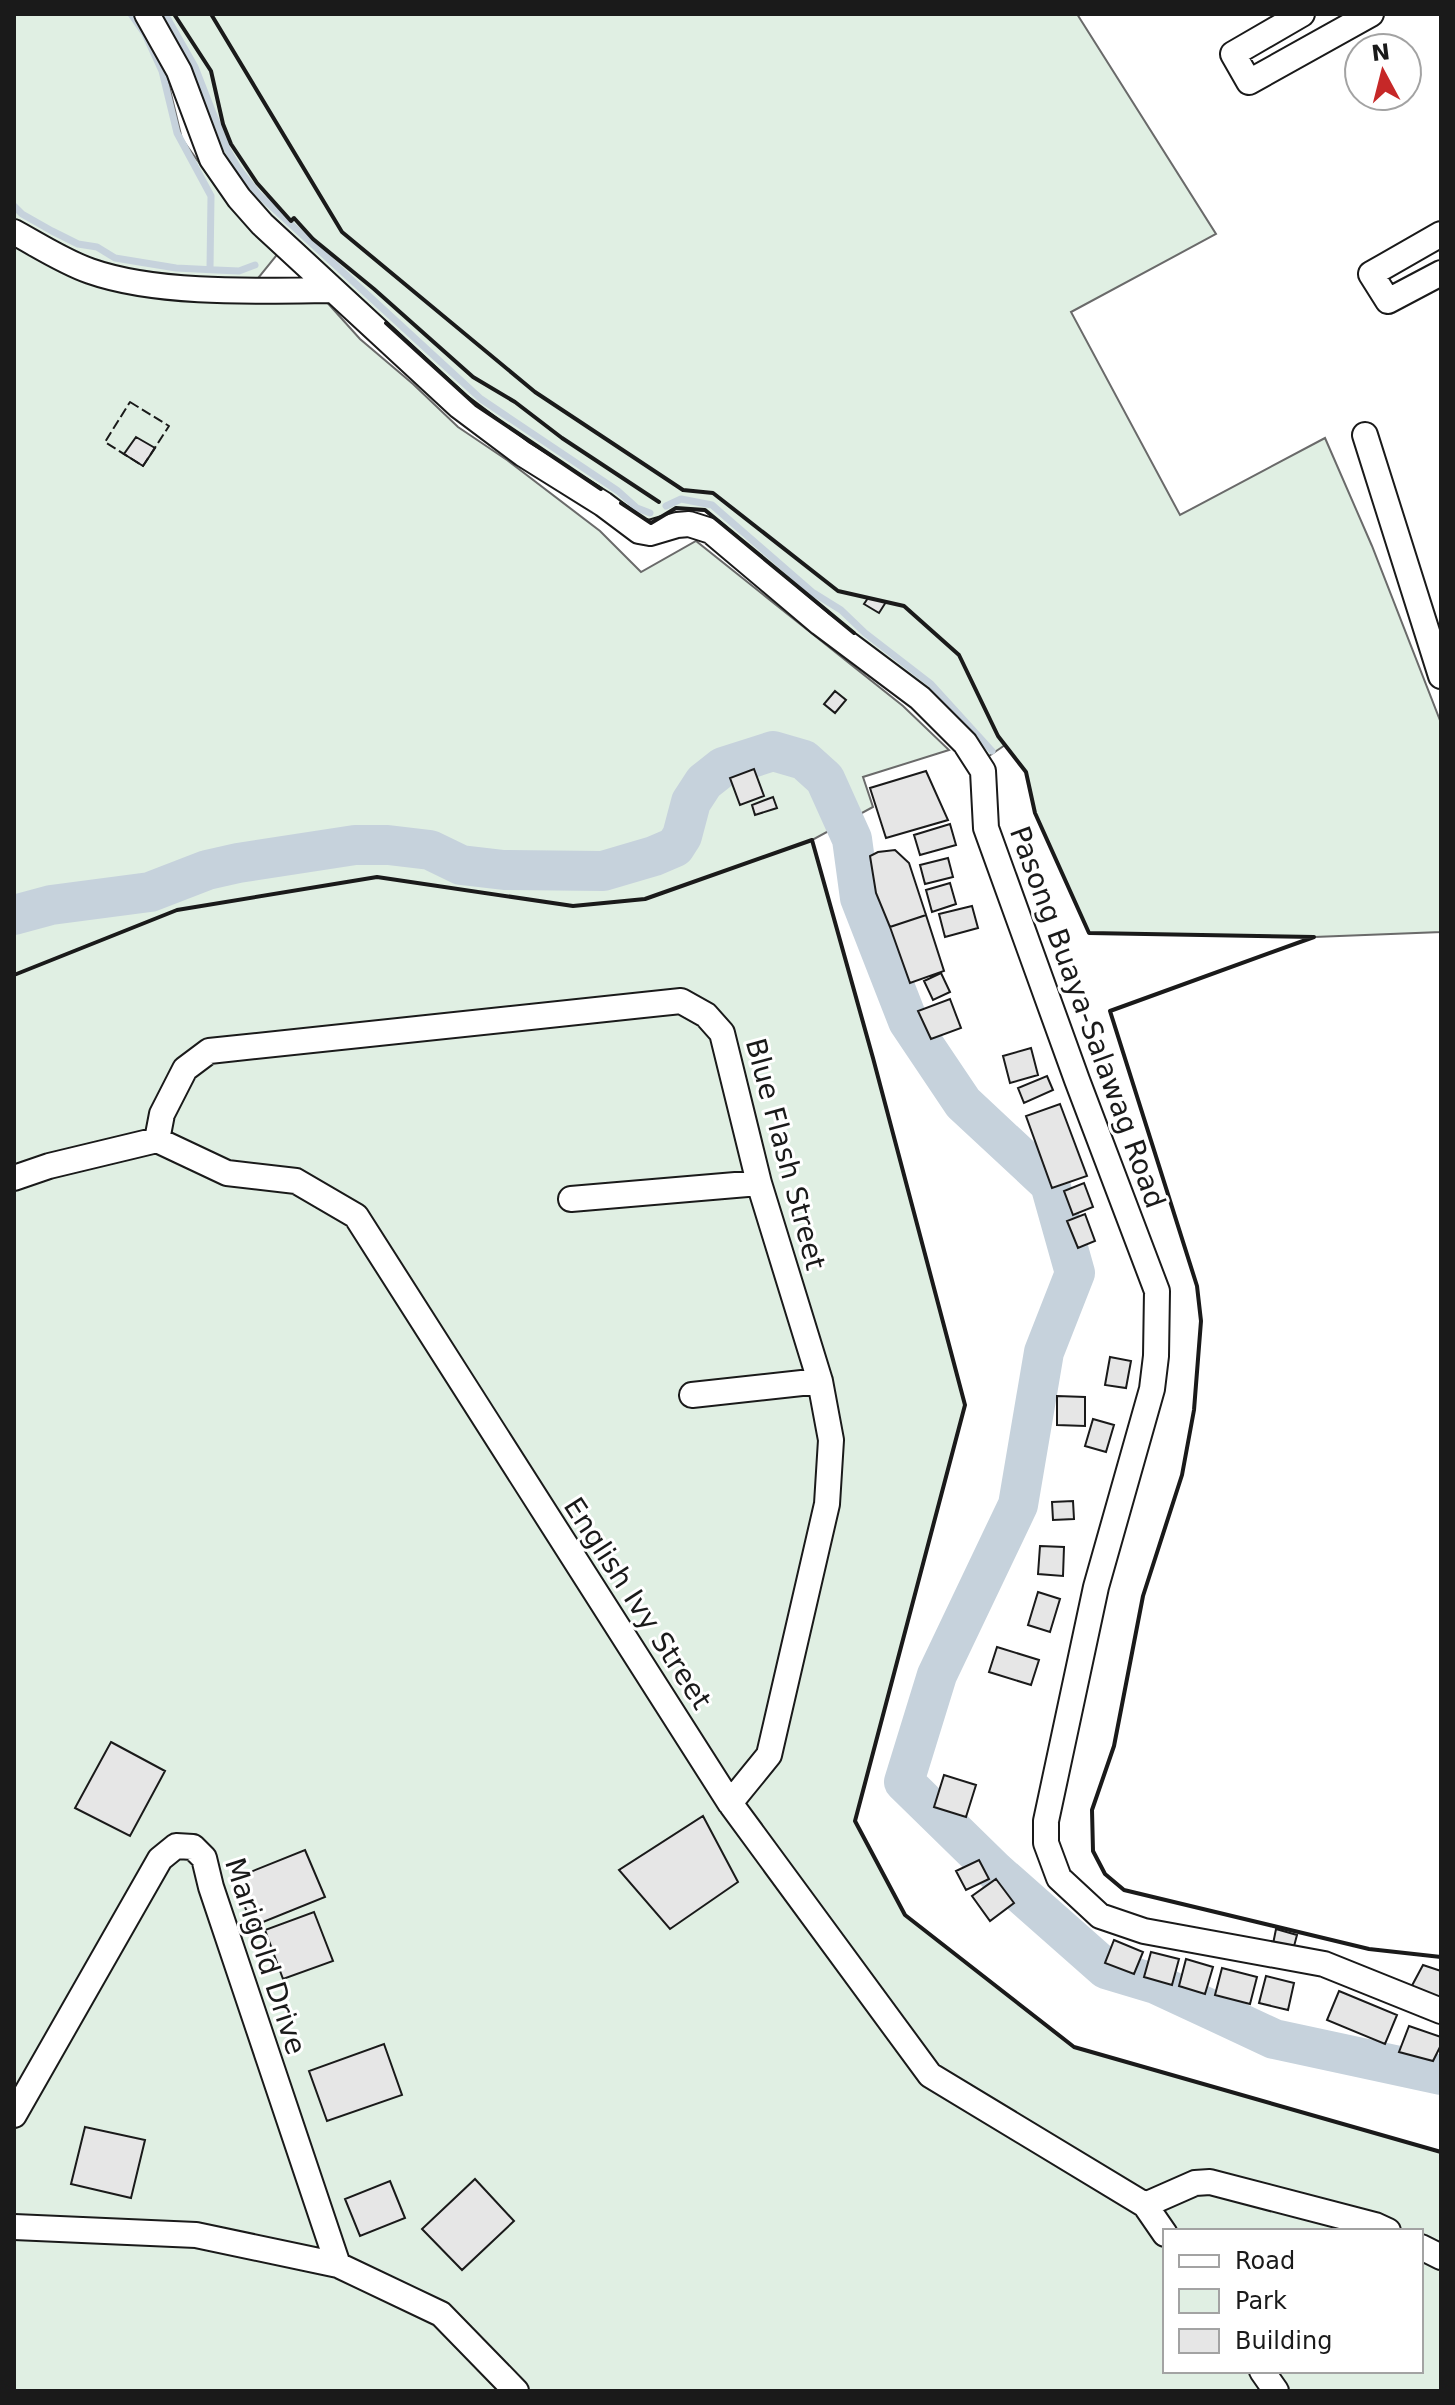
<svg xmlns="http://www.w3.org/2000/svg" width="1455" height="2405" viewBox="0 0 1455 2405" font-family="'DejaVu Sans',sans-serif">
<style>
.green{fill:#e0efe3;stroke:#6a6a6a;stroke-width:2;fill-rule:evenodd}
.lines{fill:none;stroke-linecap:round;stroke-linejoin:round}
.stream{stroke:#c6d2dc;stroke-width:7}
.river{stroke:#c6d2dc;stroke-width:40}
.building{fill:#e6e6e6;stroke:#1a1a1a;stroke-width:2}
.minor-casing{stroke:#1a1a1a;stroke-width:28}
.minor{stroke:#fff;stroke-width:24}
.fence{stroke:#1a1a1a;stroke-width:2;stroke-dasharray:10 4;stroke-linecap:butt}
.wall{stroke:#1a1a1a;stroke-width:4}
.labels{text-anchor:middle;stroke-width:6;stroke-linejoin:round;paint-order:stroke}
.street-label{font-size:28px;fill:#1a1a1a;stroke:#fff}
</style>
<rect width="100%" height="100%" fill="#fff"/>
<!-- green -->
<path class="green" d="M14,14H137L162,57L182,139L232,208L280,251L255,282L138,272L95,263L14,226Z
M156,14H1077L1216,234L1071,312L1180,515L1325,438L1372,546L1441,723V932L1314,937L1089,933L1035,813L1026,772L1005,745L989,756L934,695L839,622L705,511L676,508L651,523L476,405L245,191L227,169Z
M14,239L60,264L324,299L360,339L413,384L458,427L507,460L600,531L641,572L696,541L903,706L949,750L863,777L873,807L812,840L873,1058L965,1405L855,1821L905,1915L1074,2047L1441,2152V2391H14ZM1165,2231H1421V2371H1165Z"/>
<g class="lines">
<!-- stream -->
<path class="stream" d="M131,14L145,34L162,71L177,133L211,196L210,269
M165,14L195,67L227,149L238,168L258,194L481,399L618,491L637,508L650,513
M14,206L22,214L52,231L78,244L97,247L115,258L176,268L216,270L239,271L255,265
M666,506L681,499L712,505L812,592L841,610L865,633L931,684L992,751"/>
<!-- river -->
<path class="river" d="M14,915L51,905L150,892L207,870L238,863L355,845H388L430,850L461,865L504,870L603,871L654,856L675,847L682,836L691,802L704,782L723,767L773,751L804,760L825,779L852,839L860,898L908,1021L963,1103L1050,1184L1075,1273L1044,1352L1018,1505L937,1675L904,1782L995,1871L1106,1969L1156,1984L1274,2039L1441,2075"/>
</g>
<!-- building -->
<path class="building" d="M136,437L155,448L143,466L124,454Z
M868,598L886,602L879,613L864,604Z
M835,691L846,700L835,713L824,704Z
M754,769L764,796L740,805L730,778Z
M926,771L948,820L886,838L870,788Z
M773,797L777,808L755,815L752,805Z
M950,824L956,845L920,855L914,835Z
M895,850L909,863L926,915L890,927L876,893L870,856L878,852Z
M948,858L953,877L925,884L920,865Z
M950,883L956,904L932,912L926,890Z
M972,906L978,928L945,937L939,914Z
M926,915L944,971L910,983L890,927Z
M941,973L950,992L933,1000L924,981Z
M950,999L961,1028L931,1039L918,1011Z
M1031,1048L1038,1075L1010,1083L1003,1056Z
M1047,1076L1053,1090L1024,1103L1018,1088Z
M1060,1104L1087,1176L1052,1188L1026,1116Z
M1084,1183L1093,1207L1073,1215L1064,1191Z
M1085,1214L1095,1241L1078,1248L1067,1221Z
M1110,1357L1131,1361L1126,1388L1105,1385Z
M1057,1396L1085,1397V1426L1057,1425Z
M1093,1419L1114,1425L1106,1452L1085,1446Z
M1073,1501L1074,1519L1053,1520L1052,1502Z
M1040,1546L1064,1547L1063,1576L1038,1574Z
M1038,1592L1060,1599L1050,1632L1028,1625Z
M997,1647L1039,1660L1031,1685L989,1672Z
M111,1742L165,1771L130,1836L75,1808Z
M944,1775L976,1785L966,1817L934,1807Z
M703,1816L738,1882L670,1929L619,1870Z
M305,1850L325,1897L253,1926L233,1879Z
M979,1860L989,1879L966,1890L956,1871Z
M996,1879L1014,1903L990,1921L972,1896Z
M314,1912L333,1961L283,1979L265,1930Z
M1276,1929L1297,1935L1293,1950L1273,1944Z
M1114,1940L1143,1952L1134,1974L1105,1963Z
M1151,1952L1179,1959L1172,1985L1144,1977Z
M1186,1959L1213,1967L1205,1994L1179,1986Z
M1423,1965L1441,1971V2005L1408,1993Z
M1222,1968L1257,1977L1250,2004L1215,1995Z
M1266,1976L1294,1983L1288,2010L1259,2003Z
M1339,1991L1397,2015L1385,2044L1327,2020Z
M1409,2026L1441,2037V2045L1433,2061L1399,2052Z
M384,2044L402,2095L327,2121L309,2071Z
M85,2127L145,2140L131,2198L71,2184Z
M475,2179L514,2221L462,2270L422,2229Z
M390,2181L405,2218L360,2236L345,2199Z"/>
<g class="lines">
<defs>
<path id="minor" d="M147,14L179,71L212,159L239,198L262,224L459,406L523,454L603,504L639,531L650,533L677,525L689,524L711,531L820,623L920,698L965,743L983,771L986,828L1077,1080L1157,1291L1156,1356L1152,1389L1096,1587L1046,1821V1843L1059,1878L1100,1916L1144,1931L1324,1964L1441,2011
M1302,14L1233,54L1249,82L1371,14
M14,232C38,245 64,262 90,271C158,295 260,291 333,290
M1441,234L1371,274L1388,301L1441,273
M1365,435L1441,676
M157,1140L162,1114L185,1069L209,1051L681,1001L706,1015L722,1033L759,1183L820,1381L831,1440L827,1504L769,1755L730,1803
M14,1178L49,1166L157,1140L227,1173L296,1181L356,1216L730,1803L930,2075L1145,2205L1165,2234
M571,1199L759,1183
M692,1395L820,1381
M14,2115L160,1859L176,1846L193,1847L204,1858L211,1887L338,2265
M1145,2205L1195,2183L1210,2182L1375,2225L1388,2231
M14,2227L196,2235L338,2265L441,2314L516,2391
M1421,2247L1441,2257
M1262,2371L1276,2391"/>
</defs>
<!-- minor casing -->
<use href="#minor" class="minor-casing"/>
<!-- minor -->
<use href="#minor" class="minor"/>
<!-- fence -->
<path class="fence" d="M130,402L169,426L143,466L105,442Z"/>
<!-- wall -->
<path class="wall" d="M174,14L211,71L223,124L231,144L257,183L291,221L294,218L313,239L374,289L473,377L515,402L562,438L659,502
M211,14L342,232L535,392L683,490L713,493L838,591L904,606L959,655L998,736L1026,772L1035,813L1089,933L1314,937L1110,1011L1197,1286L1201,1321L1194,1410L1182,1475L1143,1596L1114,1746L1092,1810L1093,1851L1105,1874L1124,1890L1369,1949L1441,1957
M386,323L476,405L601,489
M621,503L651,523L676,508L705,510L854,633
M14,975L177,910L377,877L573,906L645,899L812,840L873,1058L965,1405L855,1821L905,1915L1074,2047L1441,2152"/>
</g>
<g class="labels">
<!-- street labels -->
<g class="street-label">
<text transform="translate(1088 1017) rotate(70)" y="10">Pasong Buaya-Salawag Road</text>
<text transform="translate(786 1154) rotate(75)" y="10">Blue Flash Street</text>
<text transform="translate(638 1603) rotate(57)" y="10">English Ivy Street</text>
<text transform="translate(266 1956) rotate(72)" y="10">Marigold Drive</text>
</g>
</g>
<!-- border -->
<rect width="1455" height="2405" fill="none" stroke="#1a1a1a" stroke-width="32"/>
<!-- legend -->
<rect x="1163" y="2229" width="260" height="144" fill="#ffffff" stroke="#a3a3a3" stroke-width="2"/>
<rect x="1179" y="2255" width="40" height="12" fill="#ffffff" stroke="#a3a3a3" stroke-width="2"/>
<text x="1235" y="2269" font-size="24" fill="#1a1a1a">Road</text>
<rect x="1179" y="2289" width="40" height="24" fill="#e0efe3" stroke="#a3a3a3" stroke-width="2"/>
<text x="1235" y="2309" font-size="24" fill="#1a1a1a">Park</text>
<rect x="1179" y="2329" width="40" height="24" fill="#e6e6e6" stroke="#a3a3a3" stroke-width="2"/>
<text x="1235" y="2349" font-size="24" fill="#1a1a1a">Building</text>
<!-- north arrow -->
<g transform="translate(1383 72) rotate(353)"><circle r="38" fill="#ffffff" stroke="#a3a3a3" stroke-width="2"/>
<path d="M0-6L14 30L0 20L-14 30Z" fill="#c62828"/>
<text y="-12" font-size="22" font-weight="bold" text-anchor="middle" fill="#1a1a1a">N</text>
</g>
</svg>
